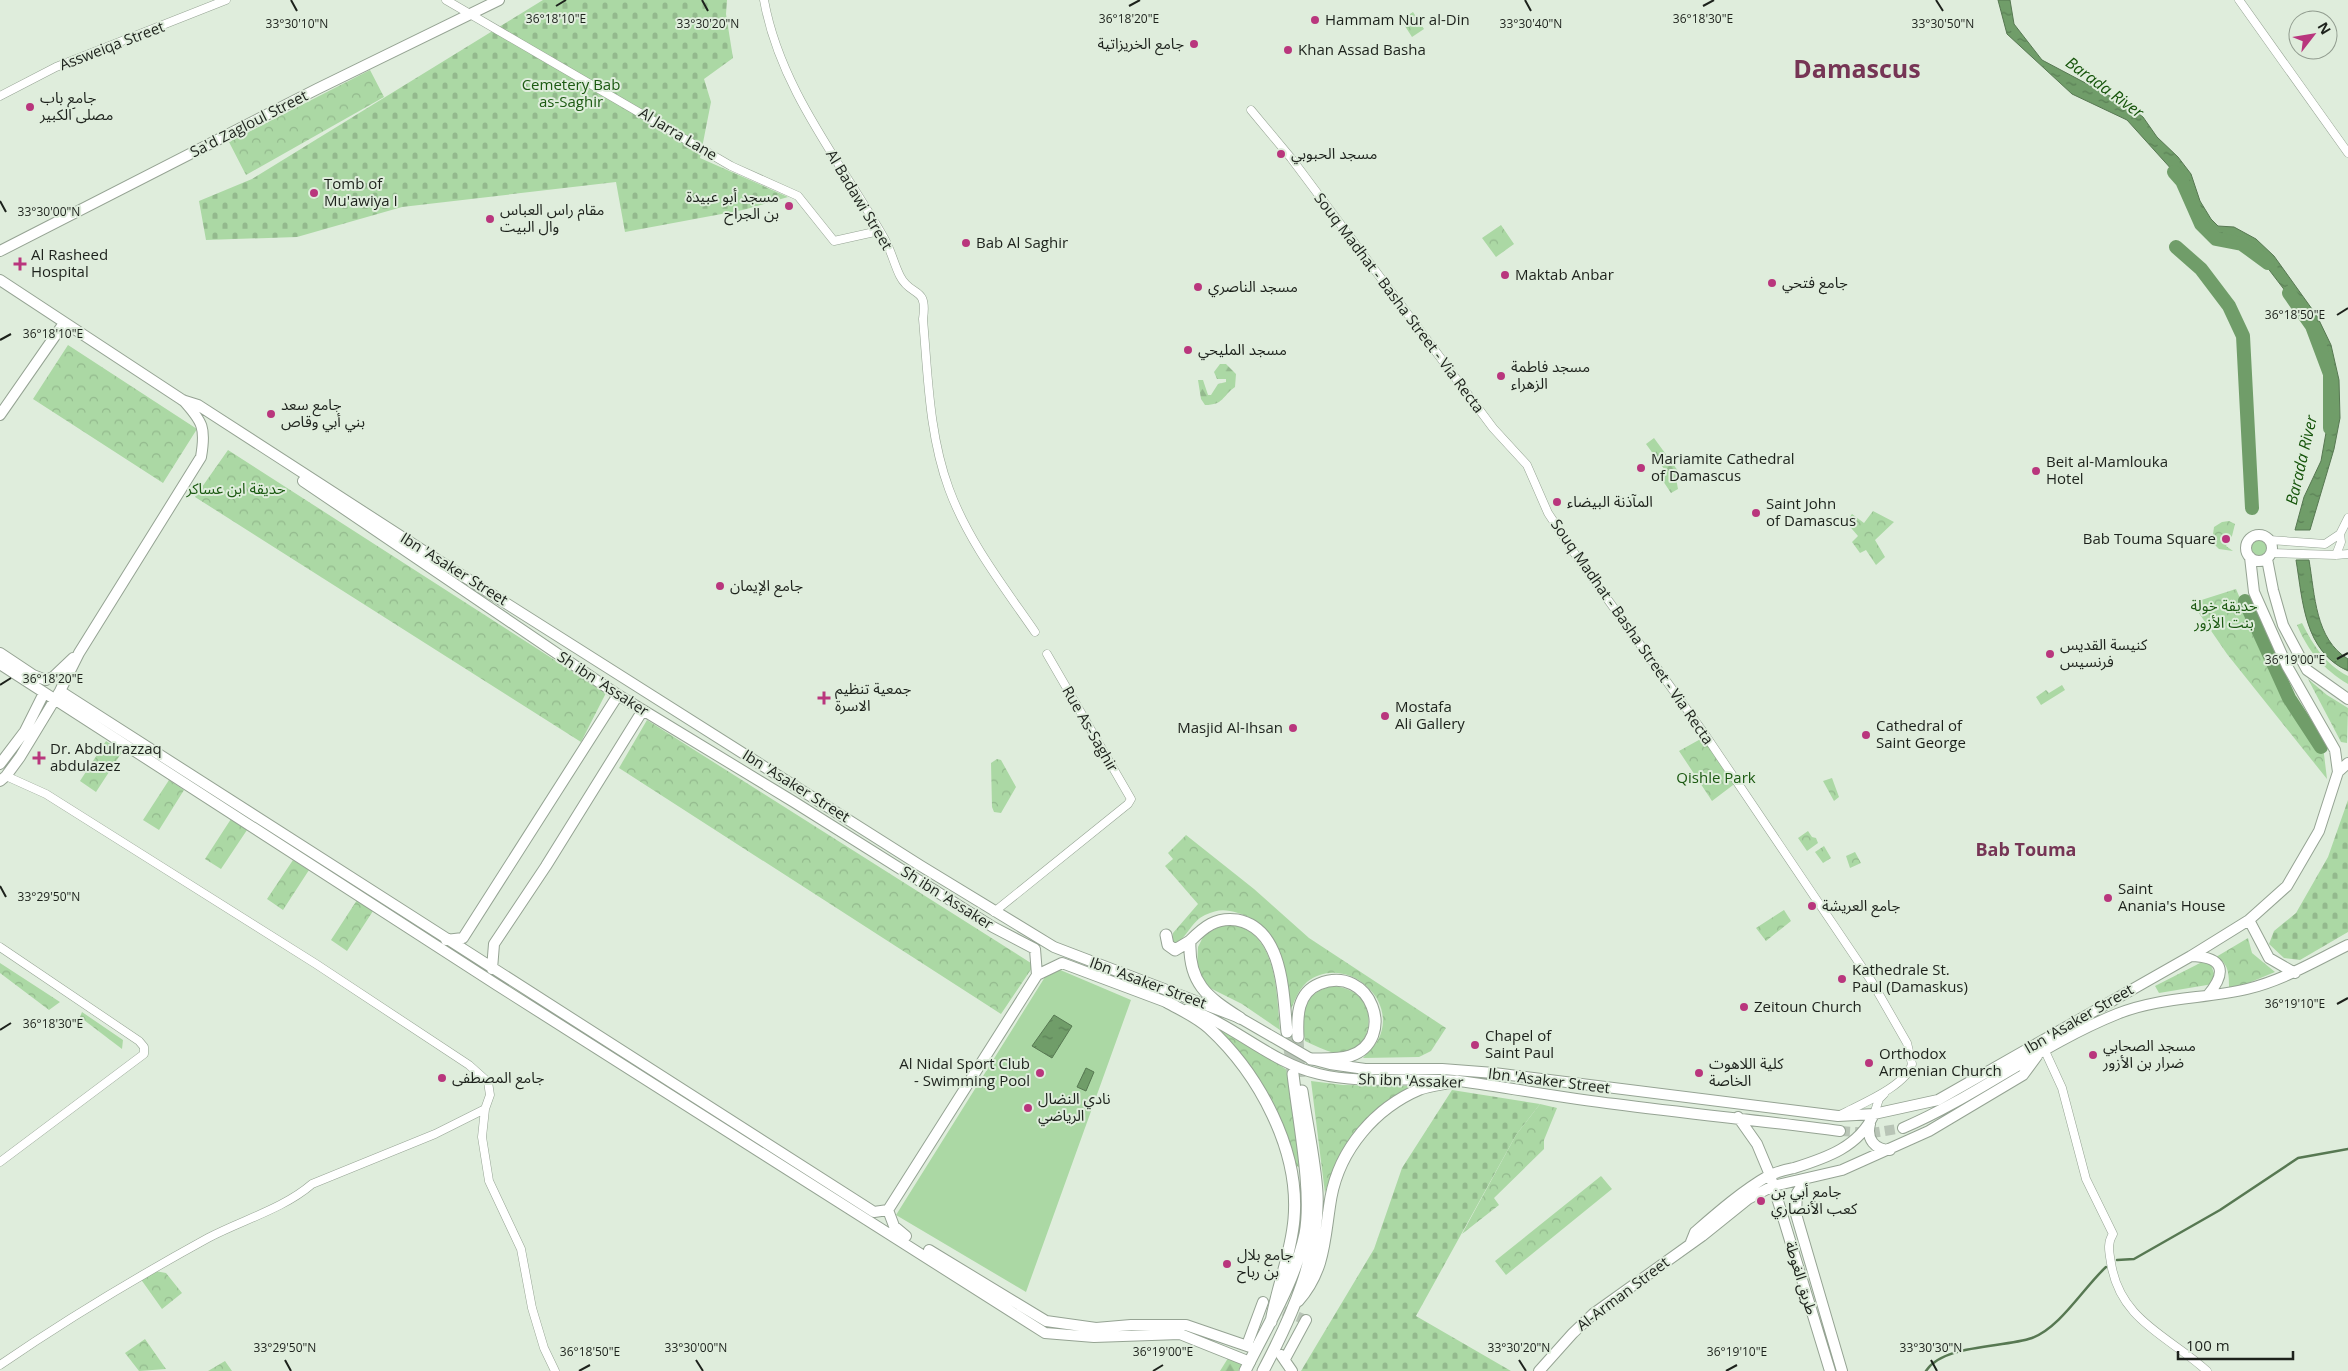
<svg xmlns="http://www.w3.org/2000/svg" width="2348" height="1371" viewBox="0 0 2348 1371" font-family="'Open Sans','Noto Sans Arabic',sans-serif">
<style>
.green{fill:#abd8a4}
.forest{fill:url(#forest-firs)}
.cemetery{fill:url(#cemetery-stones)}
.park{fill:url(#park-crowns)}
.water{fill:url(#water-ripples);stroke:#577852}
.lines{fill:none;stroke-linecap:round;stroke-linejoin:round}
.stream{stroke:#577852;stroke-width:2.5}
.river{stroke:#709d69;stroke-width:14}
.major-tunnel{stroke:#b8c4b6;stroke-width:10;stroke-dasharray:10 5;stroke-linecap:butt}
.highway-tunnel{stroke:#b8c4b6;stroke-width:11;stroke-dasharray:11 5.5;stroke-linecap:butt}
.minor-casing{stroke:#95a393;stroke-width:9}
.major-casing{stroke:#95a393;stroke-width:12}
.highway-casing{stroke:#95a393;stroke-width:13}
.minor{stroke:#fff;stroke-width:8}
.major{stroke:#fff;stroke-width:10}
.highway{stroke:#fff;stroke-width:11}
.ticks{fill:none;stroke:#1d221c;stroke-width:2}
.poi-dot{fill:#b9367d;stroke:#dfeddc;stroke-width:2}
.labels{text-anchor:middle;stroke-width:4;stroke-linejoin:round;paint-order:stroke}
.poi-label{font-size:15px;fill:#1d221c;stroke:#dfeddc;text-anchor:start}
.street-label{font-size:15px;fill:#1d221c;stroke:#dfeddc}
.park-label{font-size:15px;fill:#1b5911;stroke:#dfeddc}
.water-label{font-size:16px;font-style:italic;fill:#15540a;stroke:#dfeddc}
.quarter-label{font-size:18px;font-weight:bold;fill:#763555;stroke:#dfeddc}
.town-label{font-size:25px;font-weight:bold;fill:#763555;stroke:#dfeddc}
.ticks-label{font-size:12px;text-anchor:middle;fill:#1d221c;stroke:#dfeddc;stroke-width:4;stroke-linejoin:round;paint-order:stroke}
</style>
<defs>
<pattern id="forest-firs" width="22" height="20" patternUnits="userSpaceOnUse" patternTransform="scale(1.25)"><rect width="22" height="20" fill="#abd8a4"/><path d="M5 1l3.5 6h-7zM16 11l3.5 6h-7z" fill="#93b98d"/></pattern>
<pattern id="cemetery-stones" width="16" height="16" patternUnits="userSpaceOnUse" patternTransform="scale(1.25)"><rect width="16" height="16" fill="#abd8a4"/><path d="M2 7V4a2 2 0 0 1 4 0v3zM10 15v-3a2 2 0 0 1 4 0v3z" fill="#93b98d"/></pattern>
<pattern id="park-crowns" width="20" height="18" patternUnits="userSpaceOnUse" patternTransform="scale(1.25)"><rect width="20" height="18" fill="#abd8a4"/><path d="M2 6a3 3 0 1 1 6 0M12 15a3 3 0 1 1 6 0" fill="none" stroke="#93b98d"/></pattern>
<pattern id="water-ripples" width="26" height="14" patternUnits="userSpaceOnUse" patternTransform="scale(1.25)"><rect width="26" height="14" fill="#709d69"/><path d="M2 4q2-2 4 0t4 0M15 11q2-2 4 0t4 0" fill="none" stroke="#5b8056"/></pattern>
</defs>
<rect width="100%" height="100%" fill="#dfeddc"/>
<!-- green -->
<path class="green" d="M2251 548a8 8 0 1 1 16 0a8 8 0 1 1-16 0Z
M1058,969L1131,1000L1026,1292L896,1215L1045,977L1050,971Z"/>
<!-- forest -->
<path class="forest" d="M1220,364H1226L1236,374L1235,387C1222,396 1224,405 1205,405L1201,399L1198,380H1203L1208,395H1211L1218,384L1226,382V379H1217L1214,372Z
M1654,438L1681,475L1676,478L1678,489L1671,493L1661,478L1667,473L1646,444Z
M1230,1355L1244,1360L1238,1371H1220Z"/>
<!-- cemetery -->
<path class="cemetery" d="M543,0H727L726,14L733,58L704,79L711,102L700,158L788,197L743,210L625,232L616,182L402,207L297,237L206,240L199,201L252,179Z
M2348,800V932L2300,960L2284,958L2269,944L2274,931L2296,913L2328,857Z
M1452,1090L1540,1104L1516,1135L1416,1316L1511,1371H1301L1374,1249L1402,1168Z"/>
<!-- park -->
<path class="park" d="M1413,12L1424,29L1412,37L1401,20Z
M370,70L384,97L246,175L229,142Z
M1501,225L1514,244L1496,257L1482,238Z
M68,345L197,429L163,483L33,399Z
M228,450L606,693L581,742L195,497Z
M1873,511L1894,522L1875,540L1885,557L1876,565L1866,550L1860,553L1852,542L1858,536L1846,522L1852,514L1864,523Z
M2229,521L2235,524L2232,536L2226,546L2233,551L2219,549L2212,542L2214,527L2222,522Z
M2236,589L2267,661L2283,693L2323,746L2327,779L2227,654L2192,603Z
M2302,623C2313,645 2325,664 2348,676V684C2323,669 2308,651 2297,625Z
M2308,679L2327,695L2348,708L2347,743L2341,742Z
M2062,685L2065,690L2041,705L2036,697L2046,690L2049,693Z
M647,720L1034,965L1001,1014L619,768Z
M1706,736L1737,782L1712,801L1679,751Z
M106,741L122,752L96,792L80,781Z
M997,759L1001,760L1016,787L1001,813L994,812L992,807L991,763Z
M1832,778L1839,797L1834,801L1823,781Z
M169,780L184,790L159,830L143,820Z
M231,819L247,830L221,869L205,859Z
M1808,831L1812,837L1816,838L1818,843L1807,851L1798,838Z
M1186,835L1254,889L1309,938L1446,1028L1431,1051L1419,1057L1363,1058C1368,1052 1375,1046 1378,1040C1400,998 1344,953 1307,982C1298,990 1294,1002 1290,1012C1285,973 1283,926 1238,913C1225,909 1218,909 1205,915C1190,922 1187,940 1172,945L1173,933L1198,904L1165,866L1173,859L1168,853Z
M1824,846L1831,858L1823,863L1815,852Z
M1855,852L1861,863L1850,868L1846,856Z
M293,860L309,870L283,910L267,899Z
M357,900L373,911L347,951L331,940Z
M1784,910L1791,921L1766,941L1756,928Z
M1225,924C1278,927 1276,991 1280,1030L1242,1004L1210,988L1201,977L1197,967L1198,947L1204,935Z
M2248,938L2252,953L2275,972L2229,991C2229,976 2230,964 2216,957Z
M2204,961L2211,965L2215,976L2213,984L2159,993L2155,986Z
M0,963L60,1002L49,1010L0,973Z
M1333,986C1388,991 1372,1062 1334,1053C1324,1050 1314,1045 1305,1041C1300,1014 1302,993 1333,986Z
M82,1012L123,1040L122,1049L80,1017Z
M1207,1022L1244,1041L1287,1070L1300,1168L1295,1165L1288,1141Z
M1311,1081L1343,1085L1415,1086C1361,1121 1346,1129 1325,1193Z
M1540,1104L1557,1108L1544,1140V1149L1494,1198L1499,1205L1462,1234L1516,1135Z
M1601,1176L1612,1189L1506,1275L1495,1261Z
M155,1271L166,1273L182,1293L162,1309L140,1278Z
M145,1339L166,1369L139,1371L125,1353Z
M225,1361L232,1371H208Z"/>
<!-- water -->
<path class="water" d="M1998,0H2010L2014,24L2042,60L2127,105L2143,117L2157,137L2178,157L2191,174L2200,201L2211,219L2218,226L2234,227L2256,239L2274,256L2317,316L2331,345L2339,380L2340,418L2334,449L2310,530H2295L2304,497L2321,461L2330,410V393L2324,357L2312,326L2257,254L2242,244L2216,239L2206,233L2183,182L2127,120L2072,94L2007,34Z
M2296,560H2309C2315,595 2315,639 2348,659V671C2304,651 2303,602 2296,560Z
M1054,1015L1072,1026L1052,1058L1032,1046Z
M1086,1068L1094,1072L1086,1091L1077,1087Z"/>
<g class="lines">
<!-- stream -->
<path class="stream" d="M2117,1260L2134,1259L2220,1210L2298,1158L2348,1149
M1926,1371C1943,1344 2003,1348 2032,1338C2060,1328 2084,1287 2106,1267"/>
<!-- river -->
<path class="river" d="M2174,172L2182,181L2201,224L2216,239L2242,244L2268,263
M2176,247L2201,269L2229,306L2243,336L2252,508
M2289,293L2312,326L2330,374V428
M2245,601L2289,698L2321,747"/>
<!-- major-tunnel -->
<path class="major-tunnel" d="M1840,1131L1872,1133L1903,1128
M1270,1305L1306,1320"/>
<!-- highway-tunnel -->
<path class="highway-tunnel" d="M1287,1032L1292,1072
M1298,1037L1300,1077"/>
<defs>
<path id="minor" d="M446,0L731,166L798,196L834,241L879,231
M764,0C780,89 840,161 884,238C891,250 894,264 900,276C911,298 928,285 923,319C928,376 929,435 949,489C968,541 1004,587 1035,632
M2239,0L2348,153
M0,96L56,67L226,0
M1251,110L1291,158L1493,428L1527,465L1548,513L1575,554L1706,736L1872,982L1907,1043L1912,1064C1906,1086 1861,1104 1842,1114
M2269,540L2325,544L2340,534L2348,518
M2271,553L2336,555L2348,554
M2336,555L2341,542L2340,534
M6,776L46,794L316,964L469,1065L488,1082L490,1095L485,1109L482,1137L489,1181L521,1249L532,1308L544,1348L555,1371
M994,912L1128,804L1131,799L1047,654
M0,947L139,1041L144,1047V1054L0,1162
M2045,1051L2062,1088L2086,1179L2113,1234C2107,1243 2109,1251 2111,1263C2120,1321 2169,1336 2207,1371
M1874,1114L1879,1099L1884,1094
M0,1365C67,1319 137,1277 208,1238C242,1220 283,1209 312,1184L435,1134L485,1109"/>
<path id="major" d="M0,251L317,89L499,0
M0,280L187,403
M182,400L198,405L433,557L921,866L1054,947L1240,1018L1311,1059L1330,1064L1365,1069H1442L1494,1073L1838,1116L1874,1114L1938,1100L2191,956L2249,920L2287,886L2319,831L2338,772L2335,750L2287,666L2254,592L2250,557
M0,415L64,323
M303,481L618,695L794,802L993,927L1035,949L1037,975
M2246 548a13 13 0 1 1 26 0a13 13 0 1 1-26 0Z
M2267,559L2273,590L2283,625L2307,670L2348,699
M0,653L33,675L46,680L53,677L73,658
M0,664L497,985L1045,1333L1094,1337L1180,1334L1250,1362
M60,691L874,1212L888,1210L1037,975L1062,963L1174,1005
M0,764L25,731L44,693
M2338,772L2348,763
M0,781L6,776L20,757L60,691L79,653L201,457C206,428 203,422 183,400
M2249,920L2269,958L2295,973
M446,940L463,938L618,695
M2191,956C2223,957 2228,971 2208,995
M492,969L494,944L546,866L643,710
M1188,1009C1235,1025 1271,1063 1319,1074C1365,1085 1413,1076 1459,1081C1511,1088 1563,1098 1615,1104C1690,1114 1765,1121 1840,1131
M1738,1117L1757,1144L1770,1175L1830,1371
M1870,1124C1866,1139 1875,1150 1890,1150
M1903,1128C1978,1096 2042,1044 2117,1014C2159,997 2205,999 2247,989C2284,980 2315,961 2348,945
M1806,1179L1797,1193L1796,1214L1842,1371
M888,1210L894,1226L906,1236
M1691,1242L1695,1232C1717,1213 1742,1191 1768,1176C1775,1172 1785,1170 1794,1168C1826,1158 1859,1147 1874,1114
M929,1250L1046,1321L1096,1328L1131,1325H1186L1256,1349
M1247,1345L1263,1302
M1281,1355L1292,1371
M1285,1359L1306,1320
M1539,1371L1573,1333L1593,1314L1702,1236L1748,1199L1773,1186L1842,1170L1929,1131L2023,1075L2037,1056"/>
<path id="highway" d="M1166,935L1168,945L1175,950L1190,941
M1167,1002C1181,1010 1197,1017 1209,1028C1259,1074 1300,1150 1294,1219C1291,1255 1277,1287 1271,1322
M1240,1018C1207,997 1188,983 1190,941C1204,927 1216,917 1237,920C1284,929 1283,995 1287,1032
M1298,1037C1297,1017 1297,993 1319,984C1371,963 1398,1040 1350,1056C1338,1060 1324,1059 1311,1059
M1298,1301C1326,1269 1324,1237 1331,1197C1340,1149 1375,1108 1420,1089C1431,1085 1445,1084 1457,1081
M1245,1371C1267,1326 1294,1284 1305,1234C1313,1192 1298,1119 1293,1074
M1263,1371C1291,1318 1320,1255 1317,1193C1315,1160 1307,1125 1302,1091"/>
</defs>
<!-- minor casing -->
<use href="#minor" class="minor-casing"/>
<!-- major casing -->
<use href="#major" class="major-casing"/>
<!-- highway casing -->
<use href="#highway" class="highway-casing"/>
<!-- minor -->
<use href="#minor" class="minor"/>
<!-- major -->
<use href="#major" class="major"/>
<!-- highway -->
<use href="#highway" class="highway"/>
</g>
<!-- ticks -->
<path class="ticks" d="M291,0L297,11M702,0L708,11M1525,0L1531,11M1936,0L1943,11M556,6L566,0M1129,6L1140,0M1703,6L1714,0M0,201L6,212M2337,315L2348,308M0,340L11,334M2337,659L2348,653M0,685L11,678M0,886L6,897M2337,1004L2348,998M0,1030L11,1023M285,1360L291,1371M696,1360L703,1371M1519,1360L1526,1371M1931,1360L1937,1371M579,1371L590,1365M1153,1371L1163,1365M1726,1371L1737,1365"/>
<!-- markers -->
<g class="poi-dot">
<circle cx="1315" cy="20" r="5"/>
<circle cx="1194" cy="44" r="5"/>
<circle cx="1288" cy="50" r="5"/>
<circle cx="30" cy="107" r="5"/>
<circle cx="1281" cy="154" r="5"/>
<circle cx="314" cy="193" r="5"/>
<circle cx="789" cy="206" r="5"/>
<circle cx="490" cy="219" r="5"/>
<circle cx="966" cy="243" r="5"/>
<path d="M17.5 256.5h5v5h5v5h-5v5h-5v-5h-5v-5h5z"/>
<circle cx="1505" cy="275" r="5"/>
<circle cx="1772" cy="283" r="5"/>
<circle cx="1198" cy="287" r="5"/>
<circle cx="1188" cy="350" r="5"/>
<circle cx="1501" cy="376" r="5"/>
<circle cx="271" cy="414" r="5"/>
<circle cx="1641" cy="468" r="5"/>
<circle cx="2036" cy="471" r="5"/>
<circle cx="1557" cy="502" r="5"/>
<circle cx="1756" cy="513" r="5"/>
<circle cx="2226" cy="539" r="5"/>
<circle cx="720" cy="586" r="5"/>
<circle cx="2050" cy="654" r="5"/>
<path d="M821.5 690.5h5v5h5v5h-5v5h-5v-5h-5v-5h5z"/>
<circle cx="1385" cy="716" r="5"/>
<circle cx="1293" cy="728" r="5"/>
<circle cx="1866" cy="735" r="5"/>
<path d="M36.5 750.5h5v5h5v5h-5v5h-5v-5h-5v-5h5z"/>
<circle cx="2108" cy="898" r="5"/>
<circle cx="1812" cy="906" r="5"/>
<circle cx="1842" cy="979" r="5"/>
<circle cx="1744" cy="1007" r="5"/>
<circle cx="1475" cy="1045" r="5"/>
<circle cx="2093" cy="1055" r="5"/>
<circle cx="1869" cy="1063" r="5"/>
<circle cx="1040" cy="1073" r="5"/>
<circle cx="1699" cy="1073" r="5"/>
<circle cx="442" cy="1078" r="5"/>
<circle cx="1028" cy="1108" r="5"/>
<circle cx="1761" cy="1201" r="5"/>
<circle cx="1227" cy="1264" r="5"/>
</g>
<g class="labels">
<!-- poi labels -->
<g class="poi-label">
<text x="1325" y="25">Hammam Nur al-Din</text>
<text x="1184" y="49" text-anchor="end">جامع الخريزاتية</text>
<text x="1298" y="55">Khan Assad Basha</text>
<text x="40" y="103">جامع باب<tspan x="40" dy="17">مصلى الكبير</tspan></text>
<text x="1291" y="159">مسجد الحبوبي</text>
<text x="324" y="189">Tomb of<tspan x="324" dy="17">Mu'awiya I</tspan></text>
<text x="779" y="202" text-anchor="end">مسجد أبو عبيدة<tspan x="779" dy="17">بن الجراح</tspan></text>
<text x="500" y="215">مقام راس العباس<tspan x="500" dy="17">وال البيت</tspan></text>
<text x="976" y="248">Bab Al Saghir</text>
<text x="31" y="260">Al Rasheed<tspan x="31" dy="17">Hospital</tspan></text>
<text x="1515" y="280">Maktab Anbar</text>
<text x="1782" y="288">جامع فتحي</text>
<text x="1208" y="292">مسجد الناصري</text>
<text x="1198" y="355">مسجد المليحي</text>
<text x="1511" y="372">مسجد فاطمة<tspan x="1511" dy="17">الزهراء</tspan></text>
<text x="281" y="410">جامع سعد<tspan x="281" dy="17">بني أبي وقاص</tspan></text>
<text x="1651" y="464">Mariamite Cathedral<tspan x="1651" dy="17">of Damascus</tspan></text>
<text x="2046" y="467">Beit al-Mamlouka<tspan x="2046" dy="17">Hotel</tspan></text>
<text x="1567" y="507">المآذنة البيضاء</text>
<text x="1766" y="509">Saint John<tspan x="1766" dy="17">of Damascus</tspan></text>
<text x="2216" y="544" text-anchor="end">Bab Touma Square</text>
<text x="730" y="591">جامع الإيمان</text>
<text x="2060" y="650">كنيسة القديس<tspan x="2060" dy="17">فرنسيس</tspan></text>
<text x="835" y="694">جمعية تنظيم<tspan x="835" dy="17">الاسرة</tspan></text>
<text x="1395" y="712">Mostafa<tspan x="1395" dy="17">Ali Gallery</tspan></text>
<text x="1876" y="731">Cathedral of<tspan x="1876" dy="17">Saint George</tspan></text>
<text x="1283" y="733" text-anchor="end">Masjid Al-Ihsan</text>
<text x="50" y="754">Dr. Abdulrazzaq<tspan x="50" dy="17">abdulazez</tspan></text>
<text x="2118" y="894">Saint<tspan x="2118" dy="17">Anania's House</tspan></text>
<text x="1822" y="911">جامع العريشة</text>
<text x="1852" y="975">Kathedrale St.<tspan x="1852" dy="17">Paul (Damaskus)</tspan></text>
<text x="1754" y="1012">Zeitoun Church</text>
<text x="1485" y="1041">Chapel of<tspan x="1485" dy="17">Saint Paul</tspan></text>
<text x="2103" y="1051">مسجد الصحابي<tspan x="2103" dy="17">ضرار بن الأزور</tspan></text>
<text x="1879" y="1059">Orthodox<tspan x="1879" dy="17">Armenian Church</tspan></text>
<text x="1030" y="1069" text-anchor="end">Al Nidal Sport Club<tspan x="1030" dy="17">- Swimming Pool</tspan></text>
<text x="1709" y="1069">كلية اللاهوت<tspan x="1709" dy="17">الخاصة</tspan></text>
<text x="452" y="1083">جامع المصطفى</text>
<text x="1038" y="1104">نادي النضال<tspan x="1038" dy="17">الرياضي</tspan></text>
<text x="1771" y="1197">جامع أبي بن<tspan x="1771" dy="17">كعب الأنصاري</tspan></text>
<text x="1237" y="1260">جامع بلال<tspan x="1237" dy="17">بن رباح</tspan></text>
</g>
<!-- street labels -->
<g class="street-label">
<text transform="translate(112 46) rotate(-21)" y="5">Assweiqa Street</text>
<text transform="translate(249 124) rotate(-27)" y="5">Sa'd Zagloul Street</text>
<text transform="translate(678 134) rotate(31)" y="5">Al Jarra Lane</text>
<text transform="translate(859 200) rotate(59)" y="5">Al Badawi Street</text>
<text transform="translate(1399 303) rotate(53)" y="5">Souq Madhat - Basha Street - Via Recta</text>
<text transform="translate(454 569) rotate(32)" y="5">Ibn 'Asaker Street</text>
<text transform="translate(1632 632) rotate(55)" y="5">Souq Madhat - Basha Street - Via Recta</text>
<text transform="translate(603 684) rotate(33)" y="5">Sh ibn 'Assaker</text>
<text transform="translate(1090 729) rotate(60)" y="5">Rue As-Saghir</text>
<text transform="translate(796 786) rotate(32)" y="5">Ibn 'Asaker Street</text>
<text transform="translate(947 898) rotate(32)" y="5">Sh ibn 'Assaker</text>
<text transform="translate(1148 983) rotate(20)" y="5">Ibn 'Asaker Street</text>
<text transform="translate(2079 1019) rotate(-30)" y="5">Ibn 'Asaker Street</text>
<text transform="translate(1411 1081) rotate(2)" y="5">Sh ibn 'Assaker</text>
<text transform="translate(1549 1081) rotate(7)" y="5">Ibn 'Asaker Street</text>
<text transform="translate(1801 1278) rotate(73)" y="5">طريق الغوطة</text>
<text transform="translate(1623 1294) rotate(-37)" y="5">Al-Arman Street</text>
</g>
<!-- park labels -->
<g class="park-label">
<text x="571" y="90">Cemetery Bab<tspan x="571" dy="17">as-Saghir</tspan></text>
<text x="236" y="494">حديقة ابن عساكر</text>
<text x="2224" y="611">حديقة خولة<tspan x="2224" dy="17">بنت الأزور</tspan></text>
<text x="1716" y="783">Qishle Park</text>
</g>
<!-- water labels -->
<g class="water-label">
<text transform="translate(2105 87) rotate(36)" y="6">Barada River</text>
<text transform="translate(2301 460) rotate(-77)" y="6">Barada River</text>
</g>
<!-- quarter labels -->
<g class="quarter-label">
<text x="2026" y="856">Bab Touma</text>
</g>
<!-- town labels -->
<g class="town-label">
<text x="1857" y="78">Damascus</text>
</g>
</g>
<g class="ticks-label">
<text x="556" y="23">36°18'10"E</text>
<text x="1129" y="23">36°18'20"E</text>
<text x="1703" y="23">36°18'30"E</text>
<text x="297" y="28">33°30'10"N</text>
<text x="708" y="28">33°30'20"N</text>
<text x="1531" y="28">33°30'40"N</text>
<text x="1943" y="28">33°30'50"N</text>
<text x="49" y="216">33°30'00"N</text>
<text x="2295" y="319">36°18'50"E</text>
<text x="53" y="338">36°18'10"E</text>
<text x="2295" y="664">36°19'00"E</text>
<text x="53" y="683">36°18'20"E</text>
<text x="49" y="901">33°29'50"N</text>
<text x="2295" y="1008">36°19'10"E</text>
<text x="53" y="1028">36°18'30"E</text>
<text x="285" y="1352">33°29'50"N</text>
<text x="696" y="1352">33°30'00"N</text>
<text x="1519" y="1352">33°30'20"N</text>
<text x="1931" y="1352">33°30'30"N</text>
<text x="590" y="1356">36°18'50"E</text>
<text x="1163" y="1356">36°19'00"E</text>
<text x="1737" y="1356">36°19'10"E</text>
</g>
<!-- north arrow -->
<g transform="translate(2313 35) rotate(59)"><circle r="24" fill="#dfeddc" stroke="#919c8f"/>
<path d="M0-4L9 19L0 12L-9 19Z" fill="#b9367d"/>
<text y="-8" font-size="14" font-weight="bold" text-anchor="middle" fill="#1d221c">N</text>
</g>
<!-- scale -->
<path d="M2178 1351v8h115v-8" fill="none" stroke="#1d221c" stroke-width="2.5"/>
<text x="2186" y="1351" font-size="15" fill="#1d221c" stroke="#dfeddc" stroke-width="4" paint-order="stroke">100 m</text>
</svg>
